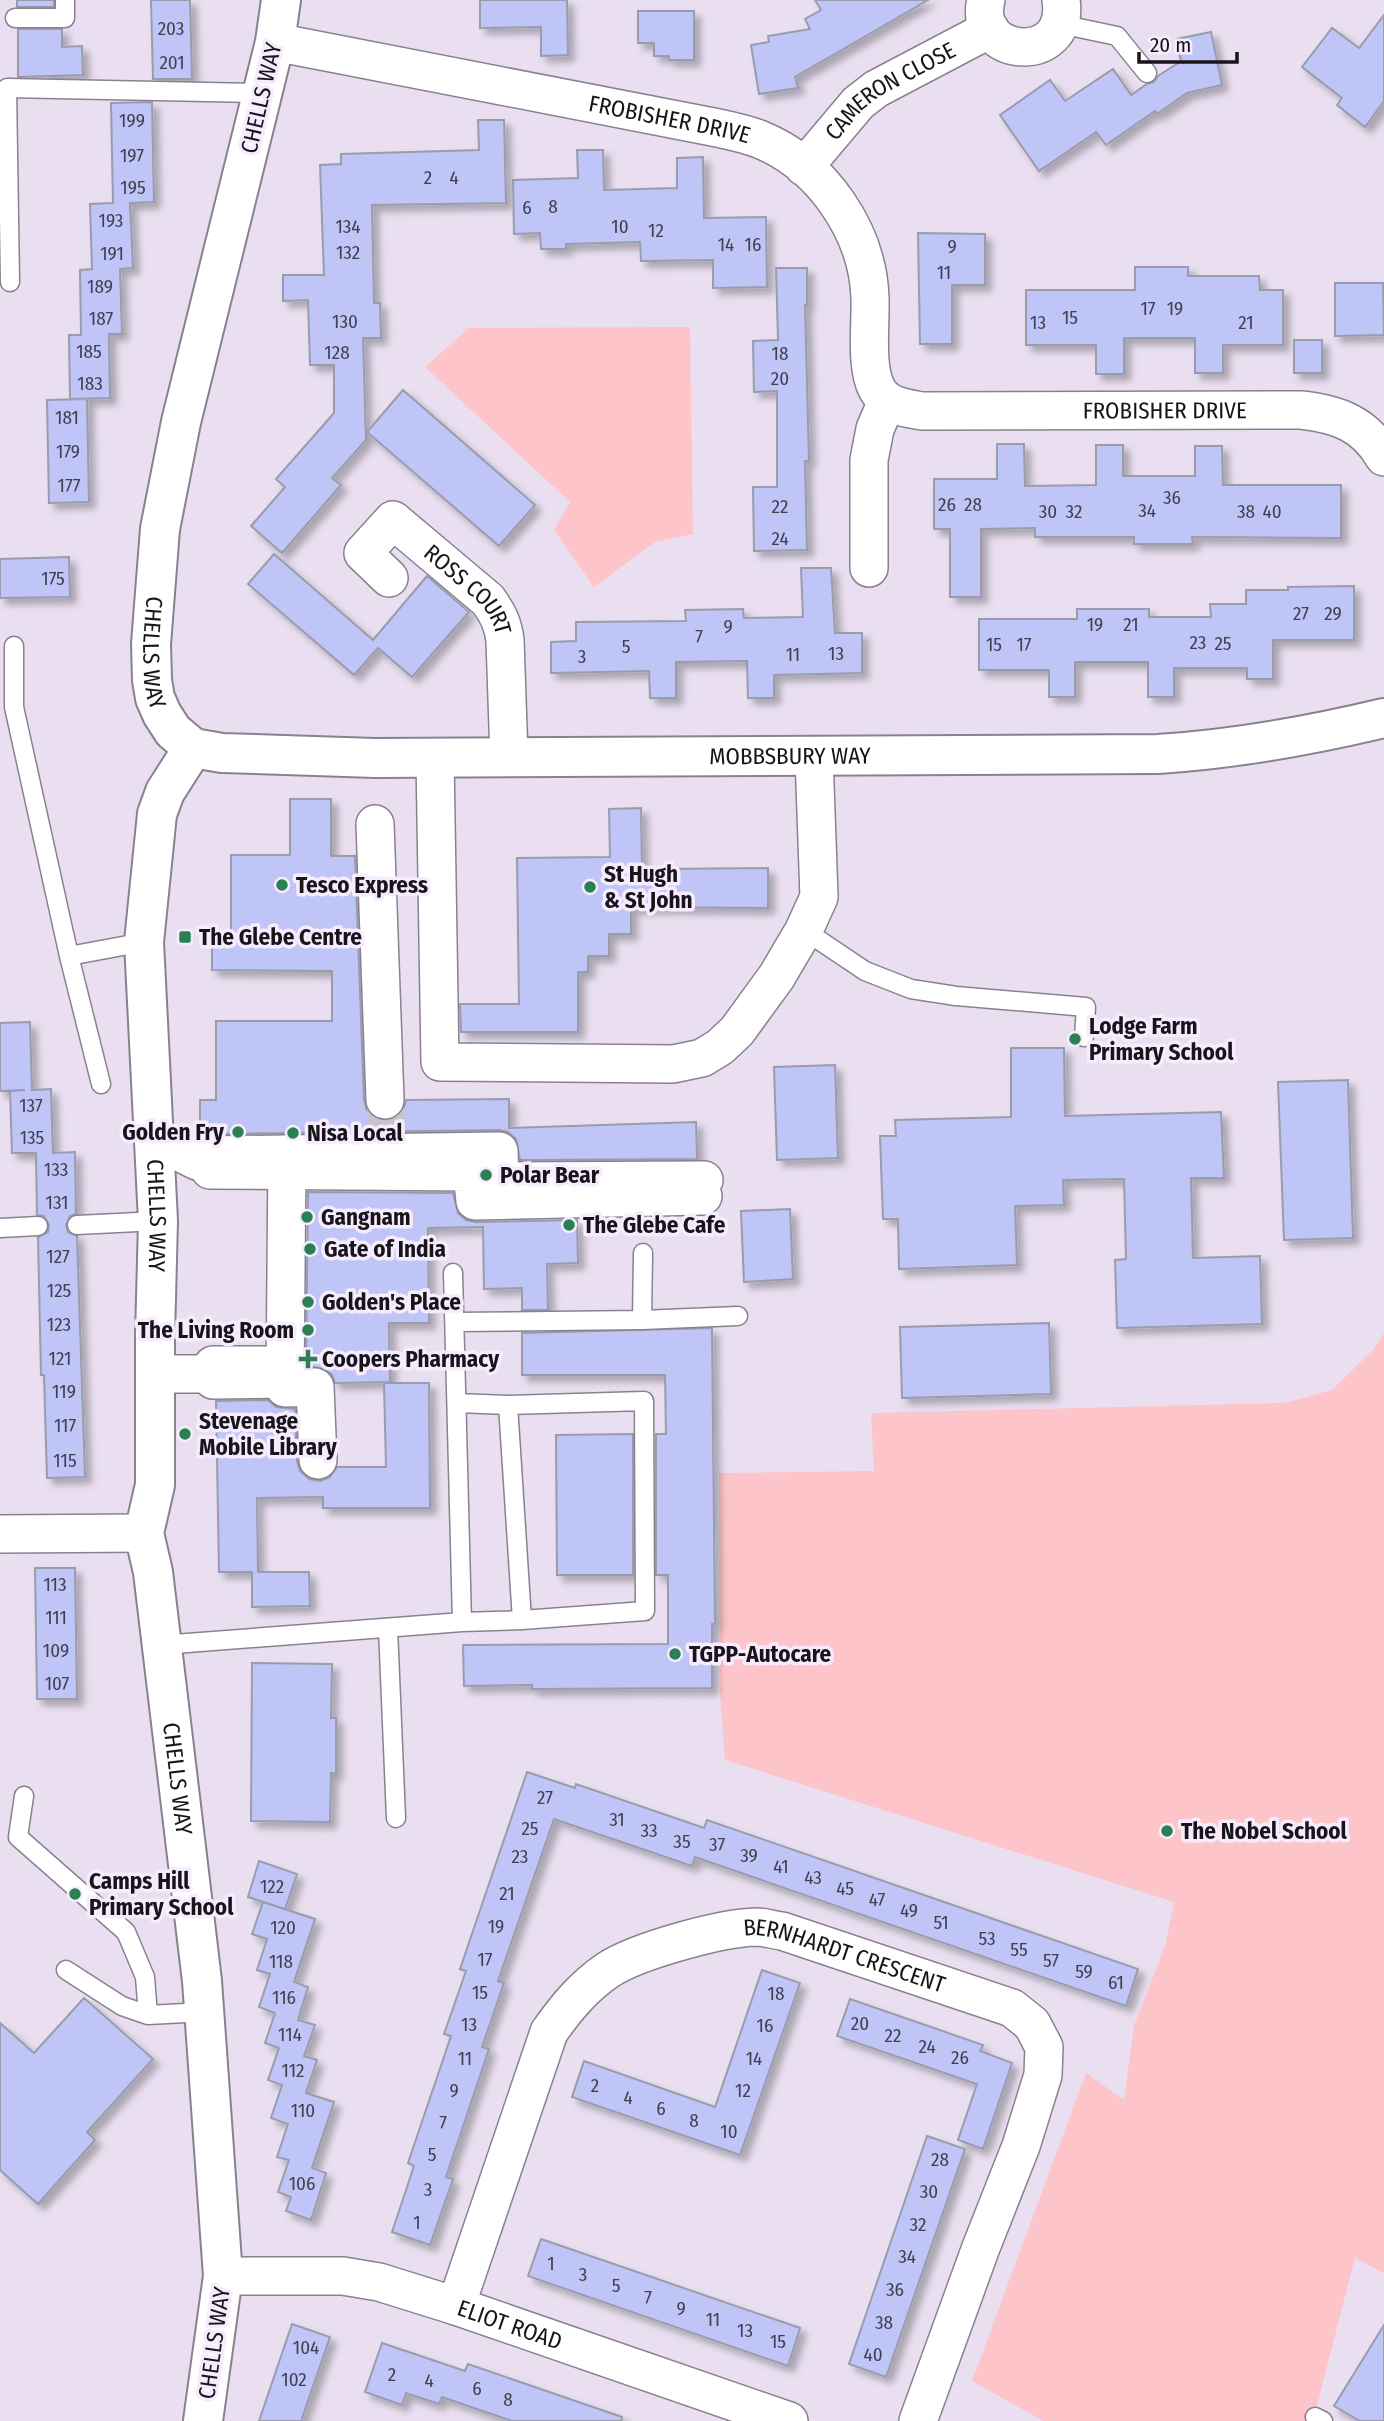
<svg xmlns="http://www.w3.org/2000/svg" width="1384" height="2421" viewBox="0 0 1384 2421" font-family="'Fira Sans Condensed',sans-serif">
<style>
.green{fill:#fdc5c9}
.building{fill:#c0c5f7;stroke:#999cad;stroke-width:2;filter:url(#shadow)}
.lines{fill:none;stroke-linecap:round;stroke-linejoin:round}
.street-tunnel{stroke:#cac1d0;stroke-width:37;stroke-dasharray:37 18;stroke-linecap:butt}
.lane-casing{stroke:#8a8190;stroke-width:21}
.street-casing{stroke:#8a8190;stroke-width:40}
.secondary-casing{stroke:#8a8190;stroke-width:42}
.lane{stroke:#fff;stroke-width:18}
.street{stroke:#fff;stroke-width:37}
.secondary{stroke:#fff;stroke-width:38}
.poi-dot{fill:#2b8053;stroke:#f6ecfe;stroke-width:2.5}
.labels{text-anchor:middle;stroke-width:7;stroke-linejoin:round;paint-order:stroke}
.number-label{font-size:19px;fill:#414051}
.street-label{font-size:23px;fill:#17141a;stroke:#f6ecfe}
.poi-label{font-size:23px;font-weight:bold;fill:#17141a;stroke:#f6ecfe;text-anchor:start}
</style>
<defs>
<filter id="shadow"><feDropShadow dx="6" dy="6" stdDeviation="3.5" flood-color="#0004"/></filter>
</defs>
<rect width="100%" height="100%" fill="#e9dff0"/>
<!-- green -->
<path class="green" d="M690,327L693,534L655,542L594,587L554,530L570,502L425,367L469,328Z
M1384,1333V2273L1355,2258L1313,2421H1043L972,2381L1086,2073L1124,2100L1134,2026L1165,1946L1174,1902L725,1760L720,1694L719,1473L874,1471L871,1413L1285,1403L1332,1390L1372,1351Z"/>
<!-- building -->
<path class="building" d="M17,0H54V7H17Z
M151,0H190L192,79H153Z
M480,0H567L568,55L541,56V27L480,28Z
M815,0H928L795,77L798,88L759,94L751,45L769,42L768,36L810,29L805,19L821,10Z
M638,11H694V60H669V56H654V43H638Z
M1384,15V101L1365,127L1337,105L1342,98L1302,67L1332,28L1359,48Z
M18,29H62V47L82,46L83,75L18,77Z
M1211,32L1222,85L1187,93L1157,114L1155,111L1106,145L1096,132L1039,171L1000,115L1050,80L1065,101L1113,69L1131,95L1147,84L1154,82L1158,76L1181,61L1176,39Z
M152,102L154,202L130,203L133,268L120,269L122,334H109L110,398L70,399L69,335H81L80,270L92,269L90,204L113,203L111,103Z
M478,120H504L506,203L372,205L374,303H380L381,338H363L366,440L332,478L341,485L282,553L251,526L285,487L276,479L334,413V365H310L308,300L283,301V275H324L320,165L341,164V154L479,150Z
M577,150H603L604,190L677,188V158L703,157L704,218L766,217L767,287L713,288V260L641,261L640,242L566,244V249H541L540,233L514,234L513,180L578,178Z
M918,233L985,234V285H952V344H920Z
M1135,267H1188V276H1259L1260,290H1283V345H1223V373H1195V338H1124V374H1096V345H1026V290H1135Z
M776,268H807V305H805L809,461H805L807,550L754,551L753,487H777V391L754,392L753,341L778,340Z
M1335,283H1383L1384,335L1335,336Z
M1294,340H1322V373H1294Z
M403,390L535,505L499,546L367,432Z
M87,399L89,502L49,503L47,400Z
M997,444H1024L1025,486L1096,485V445H1123V476H1195V446H1222L1223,485H1341V538L1192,537L1193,544H1134V537H1035V528L981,529V597H950V529H934V479H997Z
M274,554L373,640L427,576L469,612L412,677L378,648L354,675L248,584Z
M69,557L70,597L0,598V559Z
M801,568H831L835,633H862V673L774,675V698H748L747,661L676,662V698H650L649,671L551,673V642L576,641V622L686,621L685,610L743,609L744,618L803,617Z
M1354,586V640H1273V679H1247V668H1174V697H1148V662H1075V697H1049V670H979V619H1077V609H1149V617H1211L1210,604H1246V590H1288V587Z
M290,799H331V856H355L364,1100L367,1111L375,1118L385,1121L396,1118L403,1110L406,1100L509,1099V1128L696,1122L697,1159L520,1160L516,1139L508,1132L499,1130L209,1134L200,1136V1100H216V1021H332V971L212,970V943H231V855H290Z
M641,808L642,867H661V869L768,868V908L631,907V934H609V956H588V972H578V1032H461L460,1004H519L517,858L610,857L609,809Z
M30,1022L32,1090L51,1089L53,1153L75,1152L76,1214L70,1216L66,1225L68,1232L77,1236L85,1477L47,1478L44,1375H41L38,1237L48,1232L49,1225L44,1216L37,1215L36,1153H12L10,1091L25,1090L0,1091V1023Z
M1011,1048H1064L1065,1116L1221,1112L1224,1178H1191L1193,1258L1260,1256L1262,1324L1117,1328L1115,1260L1126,1259L1124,1179L1063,1180L1064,1205L1015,1206L1017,1265L899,1269L898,1219H883L880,1136H896L895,1120L1011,1117Z
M835,1065L838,1158L777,1160L774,1067Z
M1348,1080L1353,1238L1284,1240L1278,1082Z
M308,1192L453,1193L458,1213L466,1220L475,1222L577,1220L578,1263L547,1264L548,1310H522V1288L484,1289L483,1227L428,1228L429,1323H389L390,1382L335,1383L332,1375L325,1369L306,1366Z
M790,1209L793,1279L744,1282L741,1211Z
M1049,1323L1051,1394L902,1398L900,1327Z
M712,1328L715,1624H712V1688L532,1689V1685L464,1686L463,1645L668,1644V1575H656V1434H666L665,1375H522V1333Z
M384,1383H429L430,1508H323V1497L257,1498L258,1572H309L310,1606L252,1607V1572H219L216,1401L268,1400L276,1407L295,1409L297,1461L300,1471L309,1479L320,1481L330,1477L337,1467H386Z
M633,1434V1575H557L556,1435Z
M35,1568H75L77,1699H37Z
M252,1663L332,1664L331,1718H336V1774L331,1773L330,1822L251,1821Z
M527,1772L575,1788L576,1784L704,1828L707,1820L1138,1969L1126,2006L695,1857L692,1866L554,1819L498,1981L504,1983L482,2047L489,2049L446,2177L453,2179L430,2245L392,2232L414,2166L408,2163L451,2036L444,2034L466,1971L460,1969Z
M259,1861L297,1874L285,1909L248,1897Z
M263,1902L315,1919L294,1982L308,1987L298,2020L315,2025L304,2056L317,2060L306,2093L334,2102L312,2168L326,2173L311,2220L286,2211L291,2197L278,2192L289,2160L277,2157L288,2124L271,2118L282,2085L268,2080L279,2048L265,2043L275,2013L259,2007L270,1974L257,1970L267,1939L252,1934Z
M762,1970L800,1983L740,2155L572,2097L584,2061L715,2107Z
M84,1998L153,2059L87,2132L95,2140L38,2204L0,2170V2023L34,2053Z
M850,1999L983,2045L980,2051L1012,2063L983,2149L958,2140L977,2084L837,2036Z
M927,2136L965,2149L886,2377L849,2364Z
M541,2239L800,2328L788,2366L528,2276Z
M292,2324L330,2337L301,2421H259Z
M1384,2325V2421H1360L1334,2406Z
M382,2343L465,2371L468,2364L622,2417L621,2421H512L442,2397L439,2404L406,2393L402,2405L365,2392Z"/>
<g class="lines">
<!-- street-tunnel -->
<path class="street-tunnel" d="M385,1100L387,1142"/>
<defs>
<path id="lane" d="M15,18H65V0
M1060,24L1117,36L1147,73
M10,282L7,88L261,93
M14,646V707L69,956L101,1084
M804,930L865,971L911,989L956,996L1086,1007L1084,1037
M69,956L144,942
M77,1225L158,1221
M0,1228L38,1226
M642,1320L643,1253
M455,1322L642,1320L738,1316
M644,1401L645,1611L522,1620L508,1405Z
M457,1403L508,1405
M462,1622L522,1620
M388,1628L396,1818
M161,1645L462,1622L453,1273
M24,1796L18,1837L126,1932L145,1977L148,2015
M66,1970L122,2006L148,2015L204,2012
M1315,2417L1323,2421"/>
<g id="street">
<path d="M986,0C971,58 1071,67 1061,0"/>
<path id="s1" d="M275,42L718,128C732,131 746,134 759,139C822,164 868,232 870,298C871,323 865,367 877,389C886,406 905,408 922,411L1301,410C1338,414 1365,424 1384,457"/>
<path id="s2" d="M804,167L858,103L876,89L990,29"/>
<path d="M869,568V460L875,429L887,401"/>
<path id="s3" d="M389,578L363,553L393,520L488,600C498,614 503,624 505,640L509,757"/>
<path d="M435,758L440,1062L673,1064L702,1058L720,1047L737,1031L777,976L804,930L819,897L814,756"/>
<path d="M375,824L385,1100"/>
<path d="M153,1139L197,1161"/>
<path d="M287,1154L285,1388L315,1387L318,1460"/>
<path d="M703,1196L475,1201L472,1172L210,1170L209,1155L499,1151L500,1181L704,1180"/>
<path d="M285,1365H213V1380L285,1379"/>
<path d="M155,1374H203"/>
<path d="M0,1534L144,1533"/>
<path id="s4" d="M223,2276H343L379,2282L456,2306L789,2421"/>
<path id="s5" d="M456,2306L549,2032C566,2008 583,1987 608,1970C637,1951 720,1928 756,1927C764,1927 774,1930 782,1931L1012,2008L1032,2024L1044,2047L1043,2075L1021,2146L980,2250L918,2421"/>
</g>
<g id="secondary">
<path id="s6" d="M281,0L275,42L181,422L160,529L151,644L152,680L155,698L162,714L173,731L193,748L222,753L375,758L1158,754C1235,749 1309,736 1384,718"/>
<path id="s7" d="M193,748L165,792L157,814L144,942L158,1221L155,1337V1485L144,1533L153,1572L202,1981L223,2276L203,2421"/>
</g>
</defs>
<!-- lane casing -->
<use href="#lane" class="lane-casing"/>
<!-- street casing -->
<use href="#street" class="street-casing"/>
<!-- secondary casing -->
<use href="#secondary" class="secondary-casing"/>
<!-- lane -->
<use href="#lane" class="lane"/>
<!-- street -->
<use href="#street" class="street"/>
<!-- secondary -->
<use href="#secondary" class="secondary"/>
</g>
<!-- markers -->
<g class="poi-dot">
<circle cx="282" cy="885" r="7"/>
<circle cx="590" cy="887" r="7"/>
<rect x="178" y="930" width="14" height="14" rx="3.5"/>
<circle cx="1075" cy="1039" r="7"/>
<circle cx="238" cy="1132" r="7"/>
<circle cx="293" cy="1133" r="7"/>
<circle cx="486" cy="1175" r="7"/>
<circle cx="307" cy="1217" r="7"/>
<circle cx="569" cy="1225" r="7"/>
<circle cx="310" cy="1249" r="7"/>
<circle cx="308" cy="1302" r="7"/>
<circle cx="308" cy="1330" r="7"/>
<path d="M304.5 1348.5h7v7h7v7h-7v7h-7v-7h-7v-7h7z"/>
<circle cx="185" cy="1434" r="7"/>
<circle cx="675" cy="1654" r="7"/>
<circle cx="1167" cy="1831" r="7"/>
<circle cx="75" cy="1894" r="7"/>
</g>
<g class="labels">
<!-- number labels -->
<g class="number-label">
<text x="171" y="35">203</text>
<text x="172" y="69">201</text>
<text x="132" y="127">199</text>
<text x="132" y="162">197</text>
<text x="428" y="184">2</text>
<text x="454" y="184">4</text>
<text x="133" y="194">195</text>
<text x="553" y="213">8</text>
<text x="527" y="214">6</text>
<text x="111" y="227">193</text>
<text x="348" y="233">134</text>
<text x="620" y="233">10</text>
<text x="656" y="237">12</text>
<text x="726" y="251">14</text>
<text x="753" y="251">16</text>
<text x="952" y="253">9</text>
<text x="348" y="259">132</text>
<text x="112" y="260">191</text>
<text x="944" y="279">11</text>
<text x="100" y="293">189</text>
<text x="1148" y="315">17</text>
<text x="1175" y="315">19</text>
<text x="1070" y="324">15</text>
<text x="101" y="325">187</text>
<text x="345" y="328">130</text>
<text x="1038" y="329">13</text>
<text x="1246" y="329">21</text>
<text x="89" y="358">185</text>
<text x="337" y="359">128</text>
<text x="780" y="360">18</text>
<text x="780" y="385">20</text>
<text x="90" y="390">183</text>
<text x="67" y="424">181</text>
<text x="68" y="458">179</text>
<text x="69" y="492">177</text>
<text x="1172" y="504">36</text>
<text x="947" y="511">26</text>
<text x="973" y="511">28</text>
<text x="780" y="513">22</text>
<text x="1147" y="517">34</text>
<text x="1048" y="518">30</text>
<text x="1074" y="518">32</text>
<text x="1246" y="518">38</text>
<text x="1272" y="518">40</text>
<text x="780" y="545">24</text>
<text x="53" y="585">175</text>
<text x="1301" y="620">27</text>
<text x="1333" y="620">29</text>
<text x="1095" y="631">19</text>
<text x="1131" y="631">21</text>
<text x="728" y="633">9</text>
<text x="699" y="643">7</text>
<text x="1198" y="649">23</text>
<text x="1223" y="650">25</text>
<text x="994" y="651">15</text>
<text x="1024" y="651">17</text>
<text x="626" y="653">5</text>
<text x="836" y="660">13</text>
<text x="793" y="661">11</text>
<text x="582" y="663">3</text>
<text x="31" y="1112">137</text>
<text x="32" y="1144">135</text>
<text x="56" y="1176">133</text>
<text x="57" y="1209">131</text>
<text x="58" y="1263">127</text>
<text x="59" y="1297">125</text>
<text x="59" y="1331">123</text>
<text x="60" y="1365">121</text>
<text x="64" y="1398">119</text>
<text x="65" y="1432">117</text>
<text x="65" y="1467">115</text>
<text x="55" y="1591">113</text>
<text x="56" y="1624">111</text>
<text x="56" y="1657">109</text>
<text x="57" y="1690">107</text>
<text x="545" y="1804">27</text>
<text x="617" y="1826">31</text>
<text x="530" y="1835">25</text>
<text x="649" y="1837">33</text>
<text x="682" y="1848">35</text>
<text x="717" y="1851">37</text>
<text x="749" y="1862">39</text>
<text x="520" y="1863">23</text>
<text x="781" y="1873">41</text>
<text x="813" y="1884">43</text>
<text x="272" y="1893">122</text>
<text x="845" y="1895">45</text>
<text x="507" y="1900">21</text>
<text x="877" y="1906">47</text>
<text x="909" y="1917">49</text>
<text x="941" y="1929">51</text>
<text x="496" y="1933">19</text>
<text x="283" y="1934">120</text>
<text x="987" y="1945">53</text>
<text x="1019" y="1956">55</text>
<text x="485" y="1966">17</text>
<text x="1051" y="1967">57</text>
<text x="281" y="1968">118</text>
<text x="1084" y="1978">59</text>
<text x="1116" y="1989">61</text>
<text x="480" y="1999">15</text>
<text x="776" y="2000">18</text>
<text x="284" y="2004">116</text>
<text x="860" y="2030">20</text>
<text x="469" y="2031">13</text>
<text x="765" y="2032">16</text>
<text x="290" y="2041">114</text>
<text x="893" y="2042">22</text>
<text x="927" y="2053">24</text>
<text x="960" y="2064">26</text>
<text x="465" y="2065">11</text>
<text x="754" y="2065">14</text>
<text x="293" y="2077">112</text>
<text x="595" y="2092">2</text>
<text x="454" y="2097">9</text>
<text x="743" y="2097">12</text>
<text x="628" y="2104">4</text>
<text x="661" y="2115">6</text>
<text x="303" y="2117">110</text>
<text x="694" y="2127">8</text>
<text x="443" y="2129">7</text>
<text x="729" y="2138">10</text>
<text x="432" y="2161">5</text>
<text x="940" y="2166">28</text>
<text x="302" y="2190">106</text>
<text x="428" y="2196">3</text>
<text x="929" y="2198">30</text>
<text x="417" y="2229">1</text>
<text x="918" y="2231">32</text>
<text x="907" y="2263">34</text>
<text x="551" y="2270">1</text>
<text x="583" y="2281">3</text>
<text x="616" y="2292">5</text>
<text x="895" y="2296">36</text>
<text x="648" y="2304">7</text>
<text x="681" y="2315">9</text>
<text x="713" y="2326">11</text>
<text x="884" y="2329">38</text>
<text x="745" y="2337">13</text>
<text x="778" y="2348">15</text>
<text x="306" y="2354">104</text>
<text x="873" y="2361">40</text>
<text x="392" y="2381">2</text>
<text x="294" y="2386">102</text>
<text x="429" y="2387">4</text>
<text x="477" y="2395">6</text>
<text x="508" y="2406">8</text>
</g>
<!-- street labels -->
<g class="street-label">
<text dy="8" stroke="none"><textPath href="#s2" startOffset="117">CAMERON CLOSE</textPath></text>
<text transform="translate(261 98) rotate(-77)" y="8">CHELLS WAY</text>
<text dy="8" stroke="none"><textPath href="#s1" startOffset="402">FROBISHER DRIVE</textPath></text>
<text dy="8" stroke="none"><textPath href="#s1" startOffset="1085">FROBISHER DRIVE</textPath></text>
<text dy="8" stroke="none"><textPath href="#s3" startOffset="184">ROSS COURT</textPath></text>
<text dy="8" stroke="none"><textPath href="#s6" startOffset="667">CHELLS WAY</textPath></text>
<text dy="8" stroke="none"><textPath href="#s6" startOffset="1374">MOBBSBURY WAY</textPath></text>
<text dy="8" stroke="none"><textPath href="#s7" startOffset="478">CHELLS WAY</textPath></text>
<text dy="8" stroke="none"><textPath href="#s7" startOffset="1045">CHELLS WAY</textPath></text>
<text dy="8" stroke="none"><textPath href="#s5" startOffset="623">BERNHARDT CRESCENT</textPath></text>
<text dy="8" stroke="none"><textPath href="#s4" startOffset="294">ELIOT ROAD</textPath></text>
<text transform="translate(214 2343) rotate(-82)" y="8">CHELLS WAY</text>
</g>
<!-- poi labels -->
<g class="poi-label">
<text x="604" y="882">St Hugh<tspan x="604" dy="26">&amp; St John</tspan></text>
<text x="296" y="893">Tesco Express</text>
<text x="199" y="945">The Glebe Centre</text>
<text x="1089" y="1034">Lodge Farm<tspan x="1089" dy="26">Primary School</tspan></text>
<text x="224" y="1140" text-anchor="end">Golden Fry</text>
<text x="307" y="1141">Nisa Local</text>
<text x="500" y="1183">Polar Bear</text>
<text x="321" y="1225">Gangnam</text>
<text x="583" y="1233">The Glebe Cafe</text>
<text x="324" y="1257">Gate of India</text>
<text x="322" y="1310">Golden's Place</text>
<text x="294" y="1338" text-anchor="end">The Living Room</text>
<text x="322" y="1367">Coopers Pharmacy</text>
<text x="199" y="1429">Stevenage<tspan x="199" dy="26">Mobile Library</tspan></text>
<text x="689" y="1662">TGPP-Autocare</text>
<text x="1181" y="1839">The Nobel School</text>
<text x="89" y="1889">Camps Hill<tspan x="89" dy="26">Primary School</tspan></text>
</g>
</g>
<!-- scale -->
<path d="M1139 52v10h98v-10" fill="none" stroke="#17141a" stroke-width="3.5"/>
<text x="1150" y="52" font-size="21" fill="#17141a" stroke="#f6ecfe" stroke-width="5" paint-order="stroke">20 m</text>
</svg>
